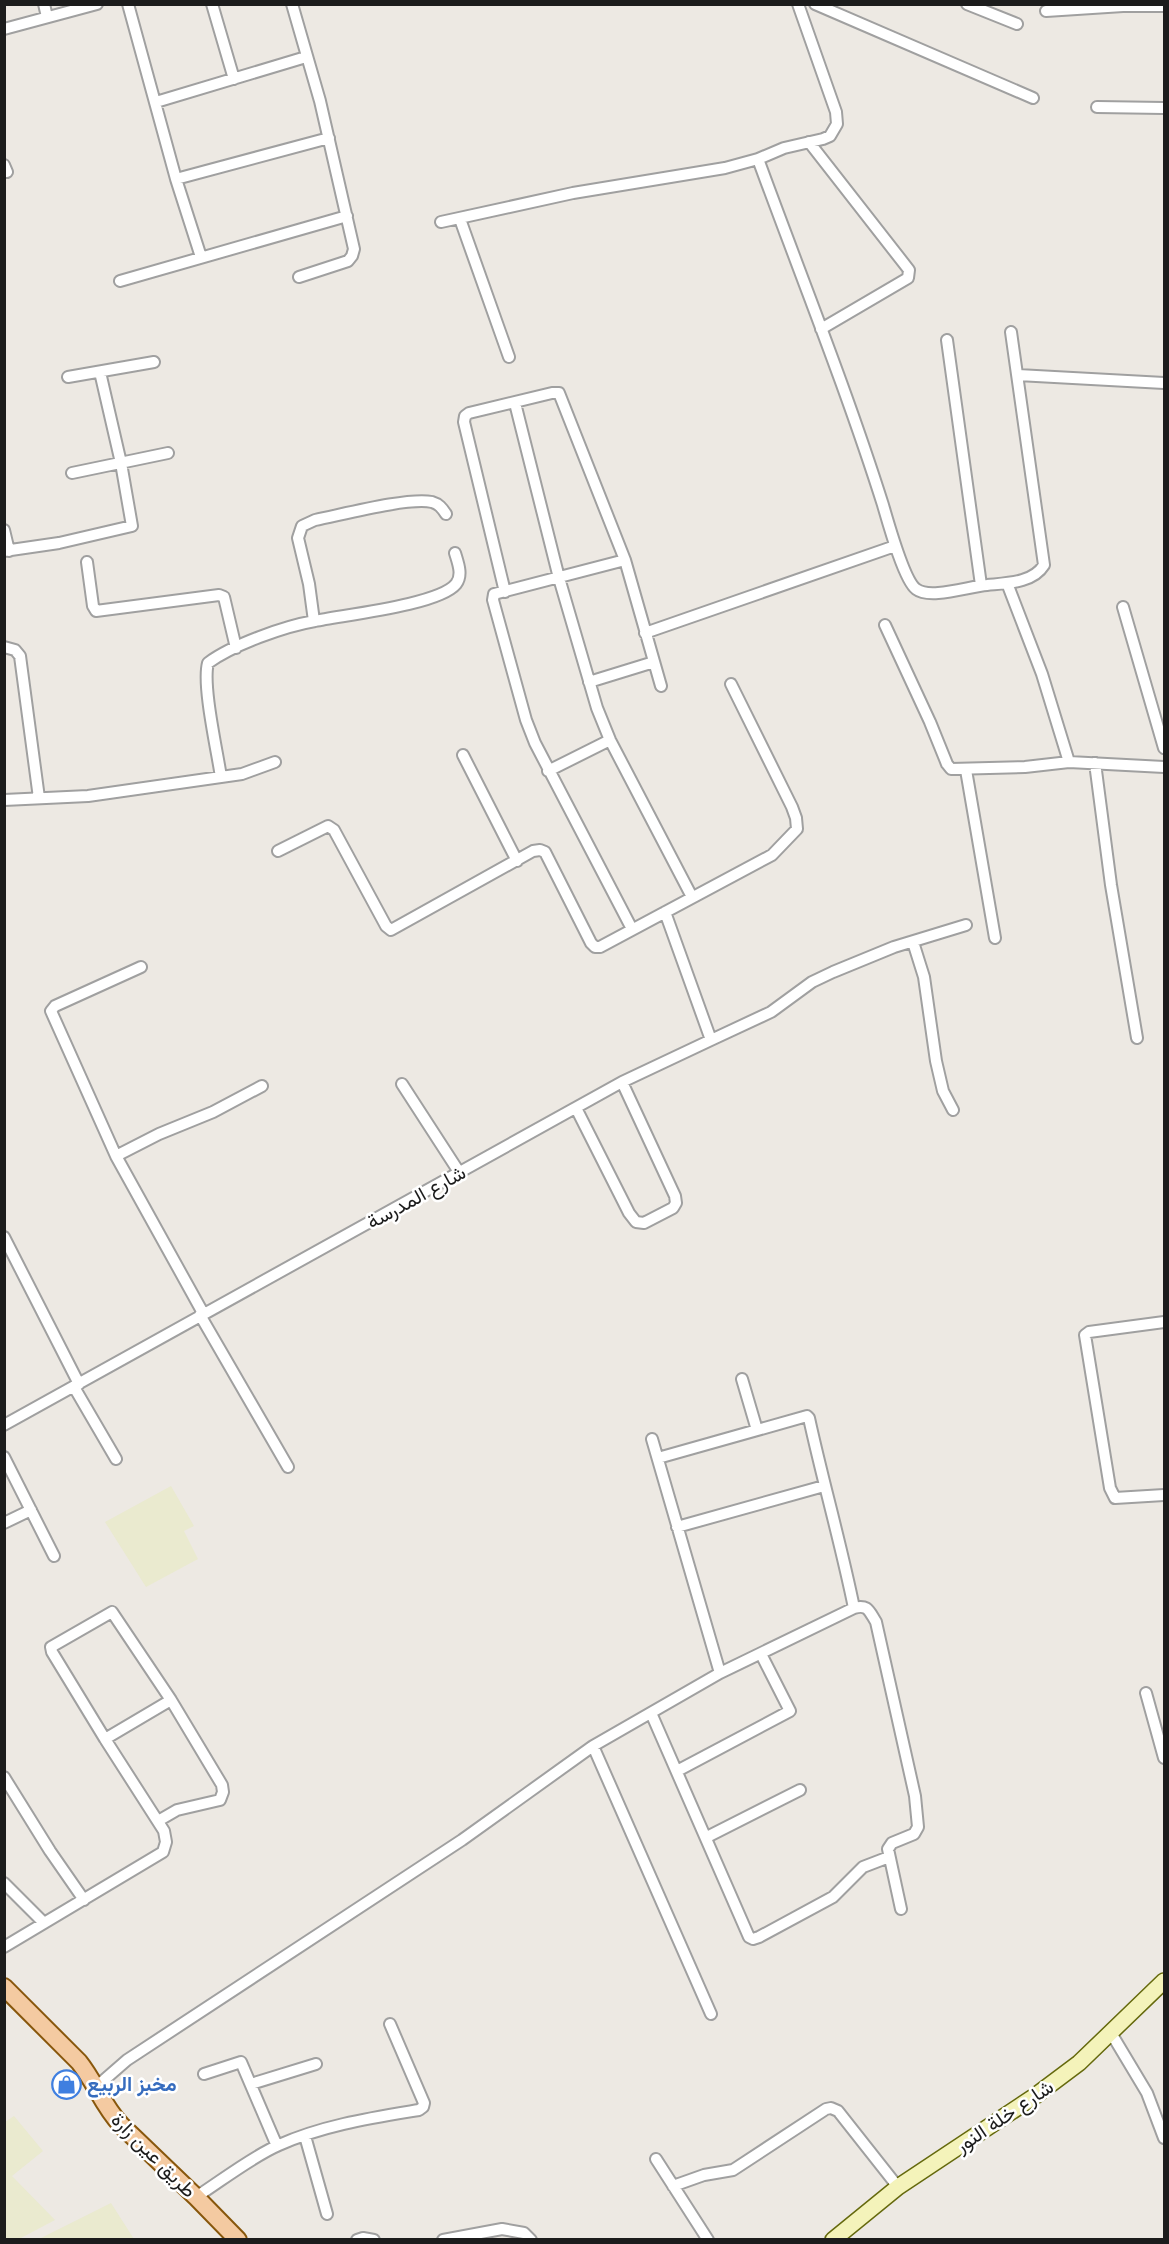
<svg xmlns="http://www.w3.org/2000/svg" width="1169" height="2244" viewBox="0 0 1169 2244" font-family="Lato,Vazirmatn,sans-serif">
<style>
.farmland{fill:#eaeacf}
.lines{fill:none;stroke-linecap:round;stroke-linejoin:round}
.street-casing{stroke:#a0a0a0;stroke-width:14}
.secondary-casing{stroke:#65690d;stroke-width:18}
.primary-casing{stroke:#88570c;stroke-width:20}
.street{stroke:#fff;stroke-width:10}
.secondary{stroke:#f4f3ba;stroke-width:15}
.primary{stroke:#f4caa1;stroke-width:16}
.labels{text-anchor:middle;stroke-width:5;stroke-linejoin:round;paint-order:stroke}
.street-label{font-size:20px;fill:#1c1c1c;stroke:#fff}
.shop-label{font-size:20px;font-weight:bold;fill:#366cbe;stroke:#fff;text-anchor:start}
</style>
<rect width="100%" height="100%" fill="#ede9e3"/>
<!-- farmland -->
<path class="farmland" d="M171,1486L194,1526L184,1531L198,1559L146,1587L105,1522Z
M14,2116L43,2151L12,2176L55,2220L19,2239H5V2122Z
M111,2203L134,2239H39Z"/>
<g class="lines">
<defs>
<path id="street" d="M44,4L47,17
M128,4L176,179L201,257
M212,4L234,79
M292,4L320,101L354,249L352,256L348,261L299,277
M815,4L1033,98
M967,4L1017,24
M1046,11L1123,6H1164
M4,29L97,4
M156,102L306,57
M1097,107L1164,108
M809,142L909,270L908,278L821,329
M758,159C800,274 846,388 883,505C888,522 904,580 916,589C930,600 970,586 987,585C1007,583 1033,583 1044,565L1011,332
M4,165L7,172
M176,179L329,138
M460,219L509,357
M441,222L573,193L725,168L758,159L784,148L823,139L830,136L837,124L836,112L798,4
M120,281L347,216
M947,340L981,585
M1018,375L1164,383
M68,377L154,362
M515,403L559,578L597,708L610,740L692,897
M72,473L168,453
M4,530L9,551
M4,551L59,543L132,526L121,463L100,372
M625,560L494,594L493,600L526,720L535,743L632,929
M87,562L93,606L96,611L219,595L224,597L236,648
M1007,583L1042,674L1069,762
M505,592L464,422L465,416L469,413L552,393H559L625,560L661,686
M1123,607L1164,748
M314,621L309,584L298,538L302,526L315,520C341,515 408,497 432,502C439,504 442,508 446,514
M885,625L930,722L947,764L951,769L1025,767L1069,762L1164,767
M645,633L895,546
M4,647L15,650L20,656L39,798
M589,682L654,662
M463,755L517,861
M1095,763L1111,885L1137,1038
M966,770L995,938
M548,771L610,740
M221,777C217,750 202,685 208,663C232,645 285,626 315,621C343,615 439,605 456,584C463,575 458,563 455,553
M4,800L88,796L242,774L275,762
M278,851L328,826L334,830L386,926L391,930L533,851L540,850L545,852L591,943L595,947H600L772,855L797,829L796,818L792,807L731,684
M913,942L924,977L936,1061L943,1091L953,1110
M141,967L55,1006L51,1011L116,1156L203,1313
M711,1040L771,1012L812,982L833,972L894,947L966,925
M402,1084L459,1172
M576,1108L629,1213L636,1222L644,1223L673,1208L676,1203L675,1196L622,1082
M116,1156L159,1134L213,1112L262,1086
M4,1237L79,1384
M200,1315L288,1467
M1164,1322L1089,1332L1085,1335L1110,1488L1115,1498L1164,1495
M742,1379L757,1430
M74,1387L116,1459
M4,1425L622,1082L711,1040L665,912
M652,1439L720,1673
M4,1457L54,1556
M658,1458L807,1416L809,1418C823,1482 841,1544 854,1608
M4,1523L31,1510
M677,1527L824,1486
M1146,1693L1164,1758
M651,1713L749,1937L753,1939L759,1937L833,1897L863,1867L889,1857
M593,1746L711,2014
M677,1771L790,1711L761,1654
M4,1777L50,1851L84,1900
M158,1821L177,1810L220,1800L223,1792L222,1785L171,1700L112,1612L51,1647L52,1652L105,1739L171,1700
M707,1837L800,1790
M4,1883L44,1923
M4,1947L163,1852L166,1842L164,1831L105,1739
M1111,2033L1147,2093L1164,2138
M204,2074L241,2062L277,2146
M251,2084L316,2064
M96,2087L127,2060L462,1840L593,1746L720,1673L854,1608C868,1604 869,1611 876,1622L915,1796L918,1827L914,1834L892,1843L888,1849L901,1909
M305,2136L327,2214
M656,2159L708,2240
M673,2186L704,2175L733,2170L826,2109L831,2108L838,2111L898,2187
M196,2197C221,2181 253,2156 279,2145C324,2125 371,2118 419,2110L423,2107L424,2103L390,2024
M357,2240L363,2238L374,2240
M443,2240L502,2229L524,2233L531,2240"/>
<path id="secondary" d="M833,2240L898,2187L1035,2096L1079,2063L1164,1981"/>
<path id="primary" d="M4,1987L79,2062C95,2082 103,2106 121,2125L196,2197L238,2240"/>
</defs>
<!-- street casing -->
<use href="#street" class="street-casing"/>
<!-- secondary casing -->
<use href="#secondary" class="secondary-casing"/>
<!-- primary casing -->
<use href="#primary" class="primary-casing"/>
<!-- street -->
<use href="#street" class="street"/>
<!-- secondary -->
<use href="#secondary" class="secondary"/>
<!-- primary -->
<use href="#primary" class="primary"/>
</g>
<!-- icons -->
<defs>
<symbol id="shop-ring" viewBox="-11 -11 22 22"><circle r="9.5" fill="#fff" stroke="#3f7fe0" stroke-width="1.5"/><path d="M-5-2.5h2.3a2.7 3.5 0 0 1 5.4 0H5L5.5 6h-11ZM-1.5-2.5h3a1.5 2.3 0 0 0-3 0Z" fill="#3f7fe0"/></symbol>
</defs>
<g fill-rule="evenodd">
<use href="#shop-ring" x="50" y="2068" width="33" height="33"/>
</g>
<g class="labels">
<!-- street labels -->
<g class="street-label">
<text transform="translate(416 1197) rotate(-29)" y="7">شارع المدرسة</text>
<text transform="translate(1004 2116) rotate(-34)" y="7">شارع خلة النور</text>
<text transform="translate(154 2155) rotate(45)" y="7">طريق عين زارة</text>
</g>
<!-- shop labels -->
<g class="shop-label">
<text x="87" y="2091">مخبز الربيع</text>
</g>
</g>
<!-- border -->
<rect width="1169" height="2244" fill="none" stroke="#1c1c1c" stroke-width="12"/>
</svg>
